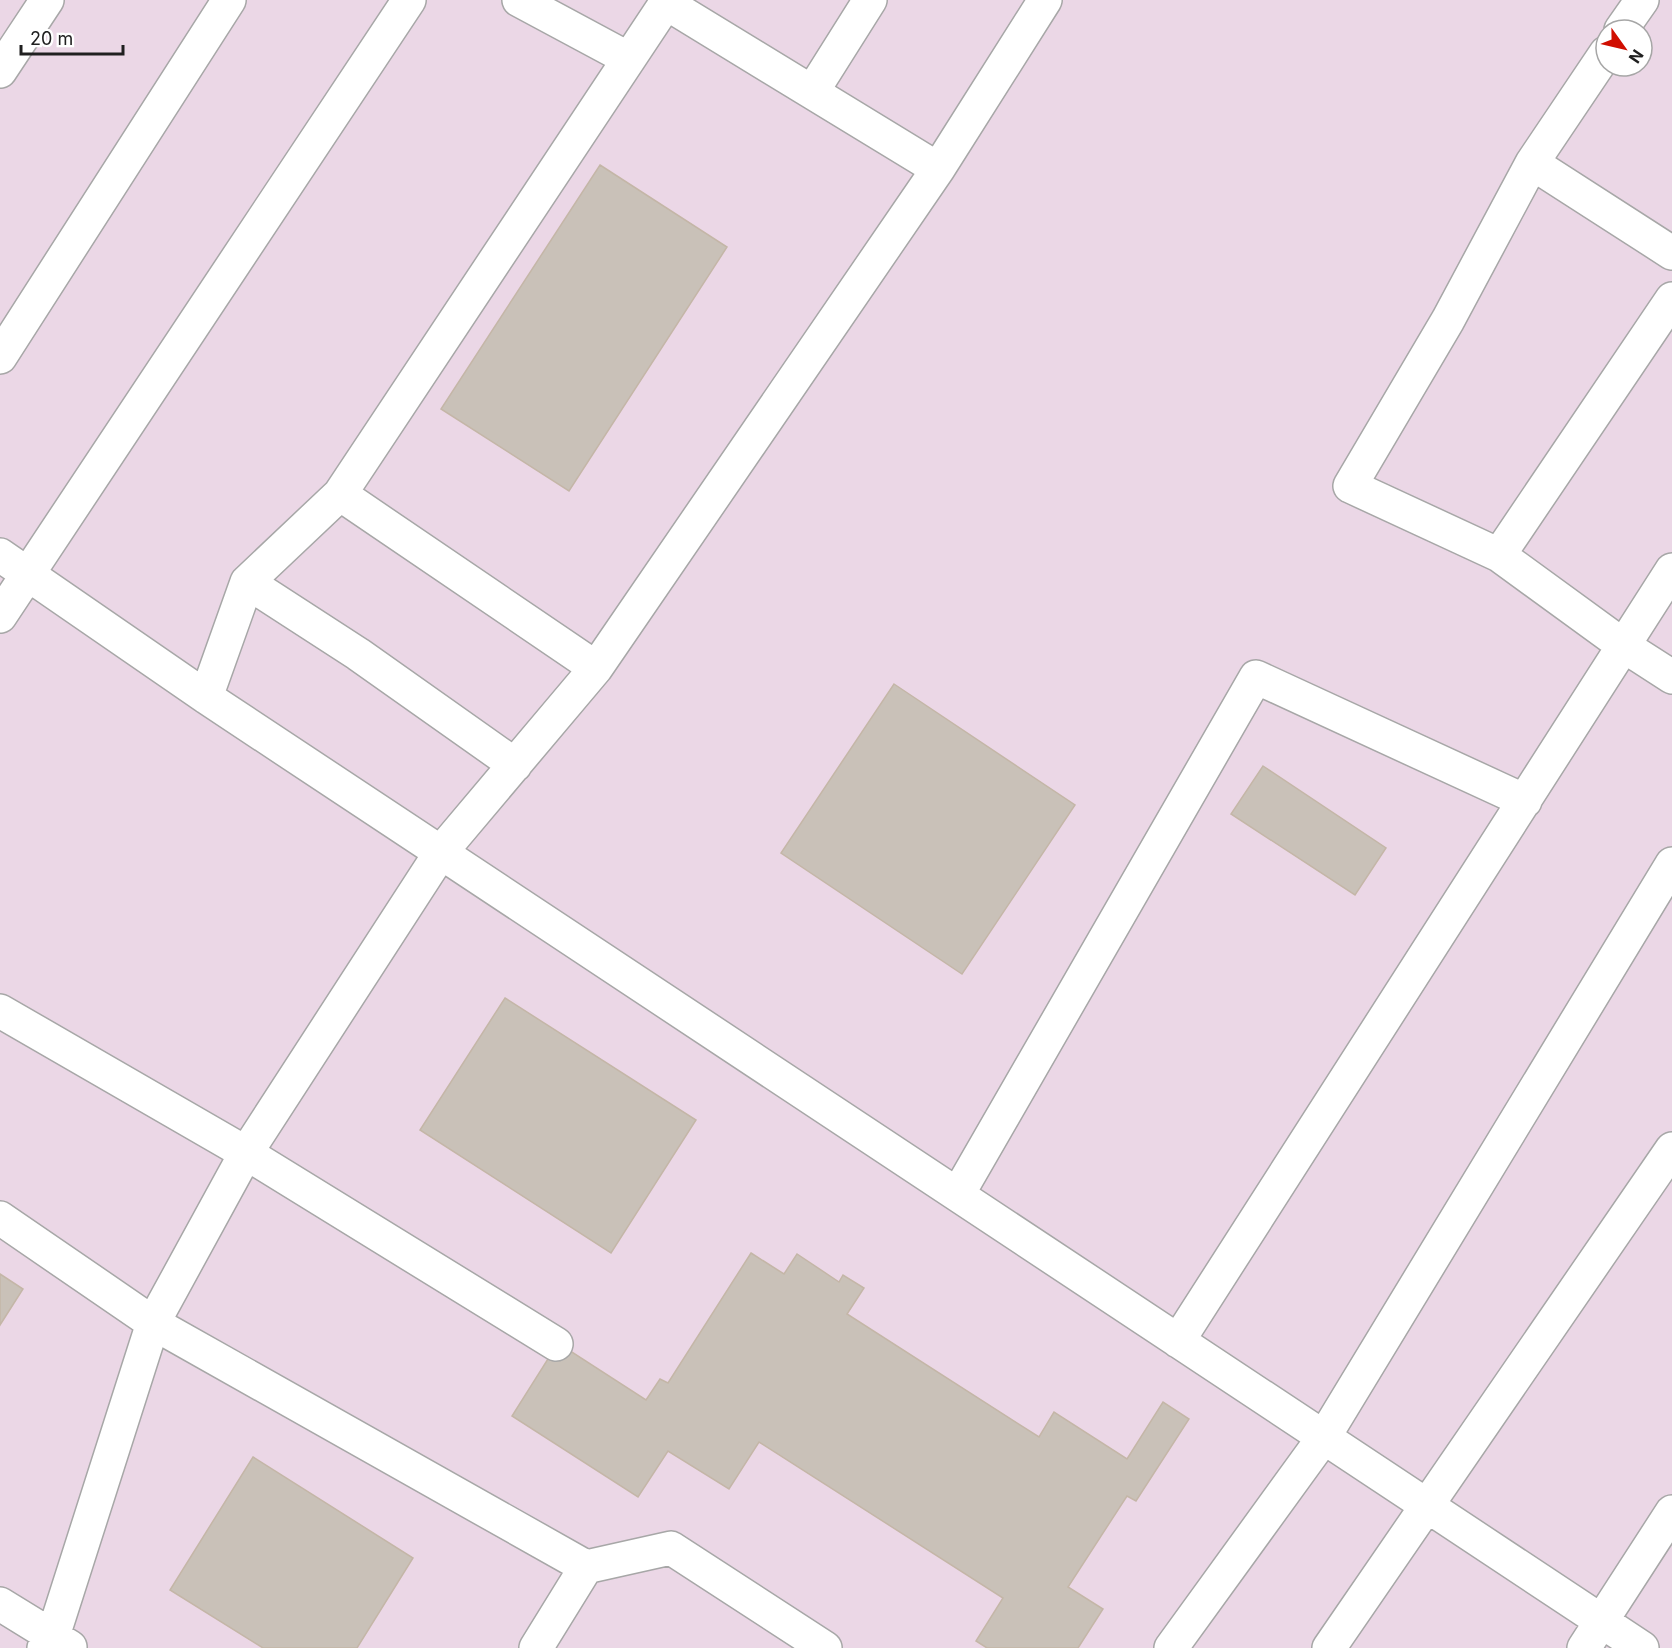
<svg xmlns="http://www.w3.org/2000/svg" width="1672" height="1648" viewBox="0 0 1672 1648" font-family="Inter,sans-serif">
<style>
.industrial{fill:#ebd7e6;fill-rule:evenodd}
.building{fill:#c9c1b8;stroke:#c4b6a7;stroke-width:1.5}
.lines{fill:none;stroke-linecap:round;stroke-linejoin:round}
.minor-casing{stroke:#a7a7a7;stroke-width:36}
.minor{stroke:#fff;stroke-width:33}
</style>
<rect width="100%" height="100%" fill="#f1eee6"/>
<!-- industrial -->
<path class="industrial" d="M0,0H1672V1648H0ZM1606,30H1642V66H1606Z"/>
<!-- building -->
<path class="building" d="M600,165L727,247L569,491L441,409Z
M894,684L1075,805L962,974L781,853Z
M1263,766L1386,848L1355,895L1231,814Z
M505,998L696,1120L611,1253L420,1130Z
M751,1253L784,1274L797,1254L839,1282L843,1275L864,1288L847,1314L1039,1437L1054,1412L1127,1459L1163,1402L1189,1419L1136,1501L1127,1496L1068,1587L1103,1609L1078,1648H987L976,1641L1003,1598L759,1442L729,1489L668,1451L638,1497L512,1416L558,1343L646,1400L660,1379L668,1383Z
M0,1274L23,1289L0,1325Z
M253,1457L413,1558L357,1648H263L170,1590Z"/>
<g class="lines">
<defs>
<path id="minor" d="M519,0L629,59
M666,3L938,169
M1621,30L1642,0
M1606,53L1532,163L1448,320L1350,486L1499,555L1624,646L1672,677
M0,71L47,0
M812,92L870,0
M1532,163L1672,253
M0,357L229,0
M340,494L596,668
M0,555L206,697L1642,1648
M1499,555L1672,299
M247,582L358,654L515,765
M0,616L409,0
M206,697L247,582L340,494L668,0
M0,1011L246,1153L556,1344
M958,1194L1256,677L1525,801
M0,1218L153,1323L586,1567L671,1548L825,1648
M1178,1341L1672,570
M0,1604L70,1647
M44,1648L53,1636L153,1323L246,1153L441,852L596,668L938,169L1045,0
M536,1648L586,1567
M1171,1648L1324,1437L1672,864
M1329,1648L1672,1149
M1584,1648L1672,1512"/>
</defs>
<!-- minor casing -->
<use href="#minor" class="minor-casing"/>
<!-- minor -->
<use href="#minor" class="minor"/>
</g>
<!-- north arrow -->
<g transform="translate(1624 48) rotate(124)"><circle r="28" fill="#ffffff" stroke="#a6a6a6" stroke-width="1.5"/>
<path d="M0-4.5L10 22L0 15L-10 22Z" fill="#d00e00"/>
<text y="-9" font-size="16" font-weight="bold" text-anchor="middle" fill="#202020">N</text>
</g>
<!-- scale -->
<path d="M21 45v9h102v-9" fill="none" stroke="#202020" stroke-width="3"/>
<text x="30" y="45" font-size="18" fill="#202020" stroke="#ffffff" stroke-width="4.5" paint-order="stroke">20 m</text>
</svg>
